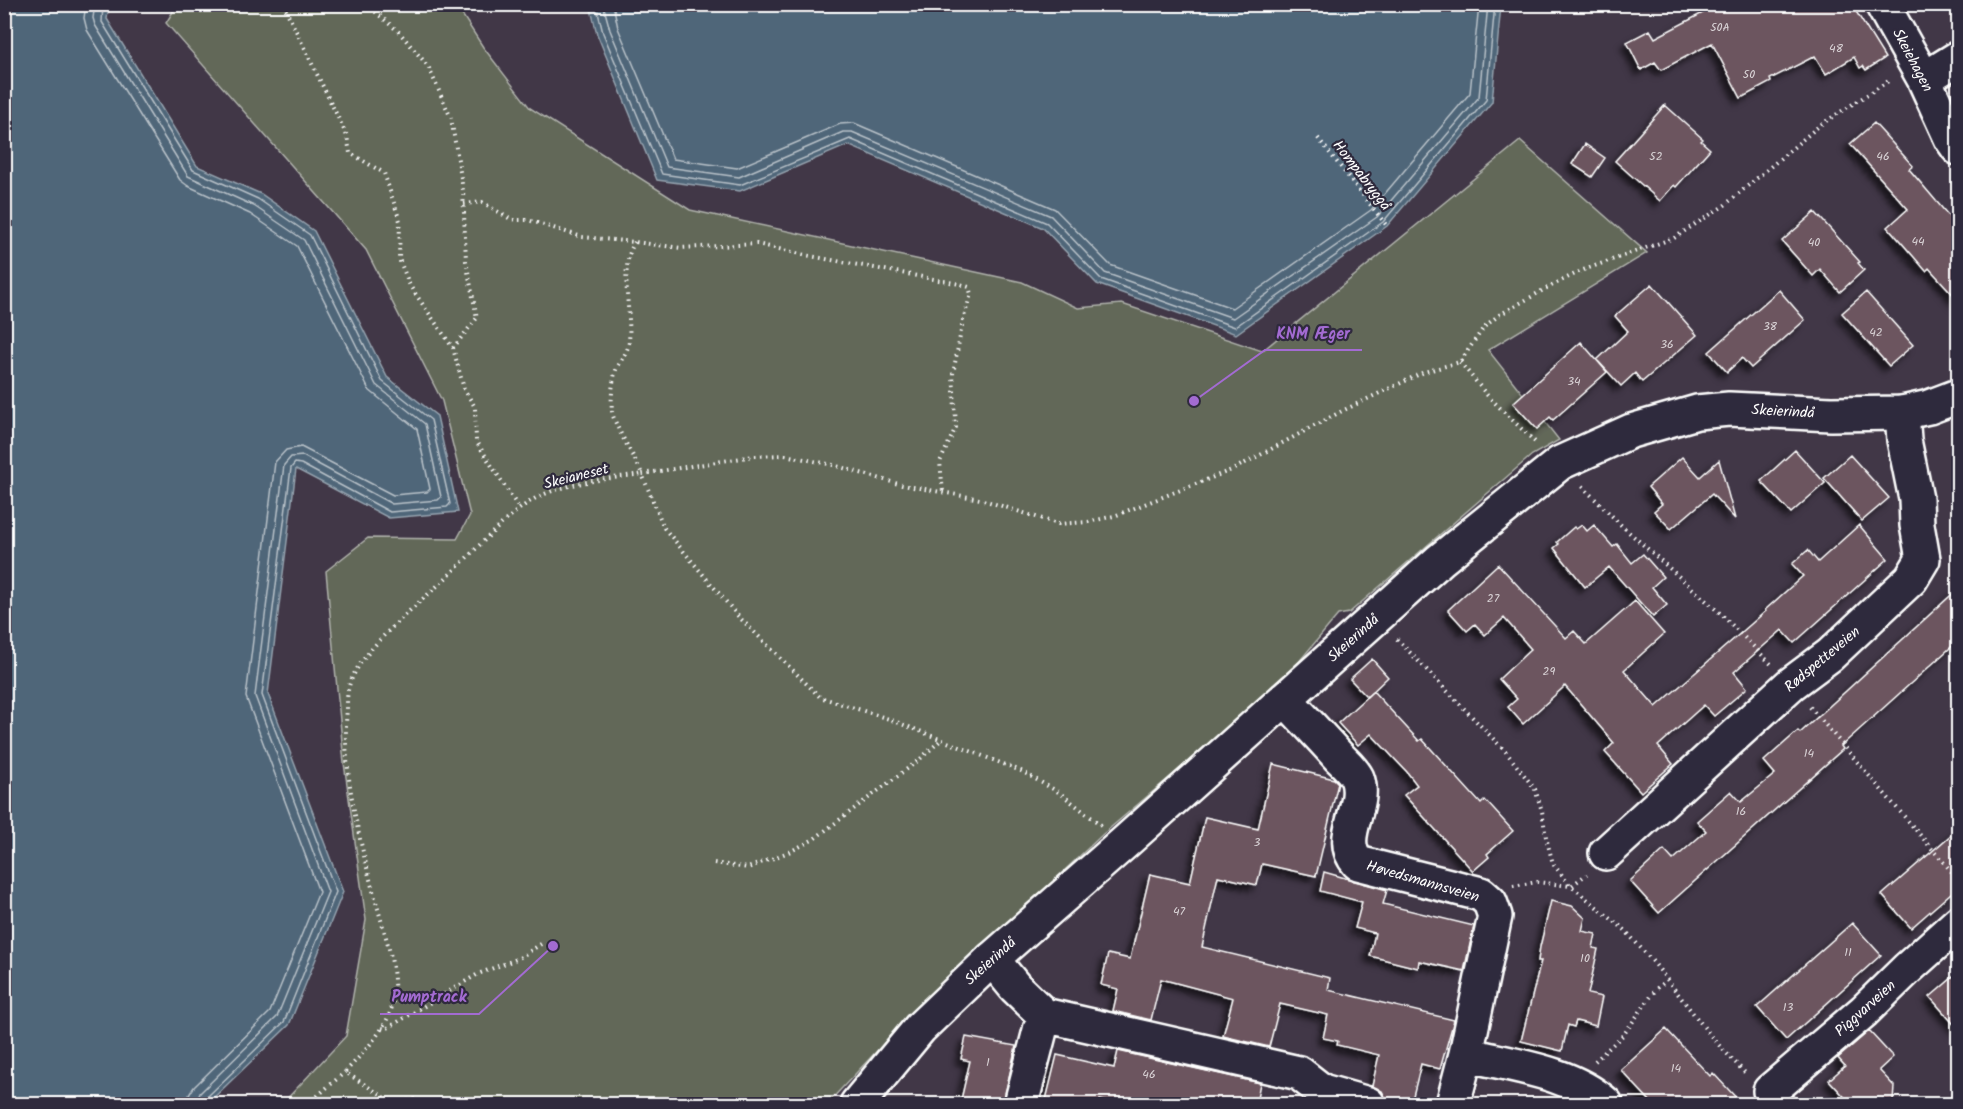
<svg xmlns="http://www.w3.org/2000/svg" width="1963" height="1109" viewBox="0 0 1963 1109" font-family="Kalam,sans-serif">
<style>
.green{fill:#626759;stroke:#b0b3ac;stroke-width:1.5}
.water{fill:#4f6679;stroke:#95a3af;stroke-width:1.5}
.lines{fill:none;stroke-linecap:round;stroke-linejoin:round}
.shore{stroke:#b9c2c9;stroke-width:1.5}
.building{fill:#6c555e;stroke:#fff;stroke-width:1.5;filter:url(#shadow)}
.street-casing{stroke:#fff;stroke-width:38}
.secondary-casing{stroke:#fff;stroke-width:38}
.path{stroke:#fff;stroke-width:4;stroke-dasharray:1.5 4.5;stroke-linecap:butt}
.street{stroke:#2f2a3d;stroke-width:33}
.secondary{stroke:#2f2a3d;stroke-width:33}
.labels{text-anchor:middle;stroke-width:4.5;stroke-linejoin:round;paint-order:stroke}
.number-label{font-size:12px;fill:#dad4d7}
.street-label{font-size:15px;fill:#fff;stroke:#2f2a3d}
.leader{fill:none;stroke:#a36bd2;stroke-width:2}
.callout-dot{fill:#a36bd2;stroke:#2f2a3d;stroke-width:2}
.callout-label{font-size:16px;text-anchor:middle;font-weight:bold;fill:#a36bd2;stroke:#2f2a3d;stroke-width:4.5;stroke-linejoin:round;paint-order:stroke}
</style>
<defs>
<filter id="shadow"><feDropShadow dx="-5.5" dy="5.5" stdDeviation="3" flood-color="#0009"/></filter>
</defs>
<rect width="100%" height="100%" fill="#413747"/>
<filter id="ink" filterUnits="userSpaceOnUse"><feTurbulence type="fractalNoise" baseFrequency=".0167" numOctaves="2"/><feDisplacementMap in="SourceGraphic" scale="12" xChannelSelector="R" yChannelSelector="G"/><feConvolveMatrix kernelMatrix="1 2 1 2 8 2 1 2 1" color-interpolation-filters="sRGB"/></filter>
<g filter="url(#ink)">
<!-- green -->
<path class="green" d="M177,5H456L483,47L530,108L690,210L1022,282L1078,308L1122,304L1262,351L1520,141L1647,253L1488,350L1559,440L1532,455L1349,613L1338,615L1282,682L1103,834L904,1022L827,1104H282L346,1036L366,920L344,763L326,571L368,538L457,539L470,515L442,401L366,250L166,23Z"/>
<!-- water -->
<path class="water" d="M5,4L109,5L107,19L197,166L261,194L314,231L387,377L437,416L458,512L389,518L296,469L268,694L343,892L289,1025L207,1104H5Z
M590,5V4L1501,5L1492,102L1387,226L1236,334L1097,284L1043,228L848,145L740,191L657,180L597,34Z"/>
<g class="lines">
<!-- shore -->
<path class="shore" d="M86,4L84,18L87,30L180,180L188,186L250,214L297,246L369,390L417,429L430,489L427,492L393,495L301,447L286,450L275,462L246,697L319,892L270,1012L194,1087L189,1095L187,1104
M95,4L93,18L95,25L188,176L254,206L304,240L376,385L425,424L441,497L438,500L392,504L303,456L291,457L284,465L255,696L328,892L277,1017L200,1093L196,1104
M103,4L102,22L193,170L258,199L310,235L382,381L431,420L450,504L447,507L390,512L301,464L295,463L291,468L262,695L336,892L284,1022L206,1098L204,1104
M596,4L603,33L662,174L740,185L850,139L1047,223L1101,279L1235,327L1383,222L1486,100L1495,4
M603,4L610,30L667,167L739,177L843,132H852L1051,216L1105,273L1233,318L1377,217L1479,97L1488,4
M613,4L618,28L673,159L737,168L840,124L854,123L1055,209L1110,265L1232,308L1371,210L1470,93L1479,4"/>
</g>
<!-- building -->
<path class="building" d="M1720,4L1852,5L1885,58L1866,70L1863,66L1860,68L1854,57L1826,74L1815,56L1770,79L1771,82L1741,98L1712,43L1661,70L1655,62L1641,70L1627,42L1650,30L1655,38Z
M1665,105L1703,139L1701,141L1710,149L1676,187L1674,185L1660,201L1615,161Z
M1874,123L1913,166L1909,169L1959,228V301L1929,268L1926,271L1888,227L1908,209L1850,144Z
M1585,144L1605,158L1592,177L1572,164Z
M1815,212L1860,262L1858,263L1864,270L1840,292L1820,269L1813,276L1782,241Z
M1652,284L1697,335L1642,382L1635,373L1621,386L1597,360L1628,331L1615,316Z
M1779,290L1805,320L1751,368L1742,358L1727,372L1709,352Z
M1866,292L1913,345L1889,366L1842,313Z
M1581,342L1607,372L1553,420L1550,417L1537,429L1513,403Z
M1795,450L1825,483L1791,513L1761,481Z
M1850,455L1889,498L1862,521L1824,478Z
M1682,457L1700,477L1719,460L1735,519L1712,494L1671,529L1654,511L1662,504L1648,487Z
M1582,525L1587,531L1594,525L1613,547L1617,544L1632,563L1643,554L1663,577L1652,587L1667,605L1653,617L1609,567L1585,587L1554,548L1559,544L1557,542L1574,527L1576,529Z
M1859,525L1888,559L1794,643L1782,630L1734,672L1747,688L1714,716L1704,705L1658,746L1673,764L1641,792L1605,752L1614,743L1565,686L1523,724L1508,707L1517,699L1499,679L1531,649L1504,618L1485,635L1475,624L1467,631L1448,610L1498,564L1566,638L1574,631L1586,644L1635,601L1664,634L1624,670L1656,707L1766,611L1765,610L1803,576L1792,564L1808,550L1818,562Z
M1959,588V640L1841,746L1843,749L1659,913L1630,881L1664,850L1673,860L1706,831L1697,821L1731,791L1741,802L1775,774L1764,761L1798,731L1800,733Z
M1372,659L1388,677L1367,697L1350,679Z
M1373,691L1419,741L1422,739L1481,804L1485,800L1513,831L1487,854L1489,857L1473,871L1404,795L1417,785L1407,772L1371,734L1358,745L1338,723Z
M1273,764L1334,779L1338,783L1316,876L1262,864L1257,885L1218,876L1202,947L1330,978L1328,990L1454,1020L1440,1069L1421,1064L1411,1104H1386V1099L1382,1091L1372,1086L1379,1055L1337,1045L1338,1041L1323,1038L1328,1015L1280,1004L1269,1047L1223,1036L1233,998L1161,979L1151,1020L1113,1011L1118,989L1101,985L1108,954L1130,959L1150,874L1190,883L1205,817L1258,829Z
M1959,828V886L1911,928L1882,895Z
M1324,872L1387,890L1383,904L1474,926L1464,971L1419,961L1418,968L1370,956L1375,933L1355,928L1362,902L1320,891Z
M1551,901L1572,906L1585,918L1582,931L1596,934L1593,948L1598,949L1588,994L1602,997L1596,1026L1576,1021L1574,1027L1568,1025L1562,1051L1521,1041L1541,961H1538L1540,947Z
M1852,923L1881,955L1786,1040L1757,1007Z
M1959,972V1030L1930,997Z
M1666,1029L1710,1076L1713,1073L1742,1104H1653L1621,1070Z
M1869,1031L1893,1057L1879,1070L1894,1086L1893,1101L1886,1100L1881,1104H1851L1829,1080L1845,1066L1838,1058Z
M966,1037L1016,1046L1003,1104H960L970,1061L961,1059Z
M1118,1051L1260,1083L1256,1104H1120L1100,1100L1099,1104H1045L1057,1055L1114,1068Z"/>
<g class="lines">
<defs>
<path id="street" d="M1882,4L1924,79L1951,138L1958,148
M1924,79L1958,58
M1285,699C1303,718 1321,737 1339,757C1345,763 1353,770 1357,778C1368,806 1335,838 1358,863L1481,894L1490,902L1495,916L1466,1054L1453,1104
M1606,853L1791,684L1830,655L1911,579L1923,559L1917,525L1916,499L1904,440L1902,413
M992,959L1015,987L1044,1015L1299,1073L1322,1091L1368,1104
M1466,1054C1513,1066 1569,1071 1606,1104
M1770,1091L1864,1011L1907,969L1958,923
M1021,1104L1044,1015"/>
<path id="secondary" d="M857,1104L920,1028L992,959L1123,844L1440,560L1560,463L1631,431L1697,412L1729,409L1831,414L1902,413L1929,407L1958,396"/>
</defs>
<!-- street casing -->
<use href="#street" class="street-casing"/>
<!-- secondary casing -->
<use href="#secondary" class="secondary-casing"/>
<!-- path -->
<path class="path" d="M283,4L347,136L350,153L384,173L400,221L399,259L410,286L453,348L464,389L475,407L476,441L520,510
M366,4L399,32L428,66L451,118L463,190L466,261L477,318L453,348
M1318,138L1387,226
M464,204L482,202L512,220H528L582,237L635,242L681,248L757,244L805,255L960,284L969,287L971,294L963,320L953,374L956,427L940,462L943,492
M1460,362L1487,395L1537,444
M1582,486L1622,526L1721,614L1771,664
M1397,639L1506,752L1535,789L1542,811L1546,837L1553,864L1571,886L1625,930L1654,963L1714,1040L1747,1075
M1810,707L1958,879
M1101,825L1060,793L1021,771L889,719L820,697L738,616L664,528L642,474L754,456L785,455L833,465L902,485L980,499L1058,524L1088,522L1114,516L1234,469L1342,411L1424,372L1460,362L1484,327L1499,315L1547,288L1583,270L1674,238L1725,205L1820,125L1890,80
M714,863L748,868L791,851L814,839L919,760L942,739
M1513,886L1537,882L1571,886L1587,874
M382,1028L386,1029L478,974L519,958L541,944
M1595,1061L1624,1034L1657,988L1666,981
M308,1104L345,1072
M395,1104L345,1072C362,1054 389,1027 393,1002C398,970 386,939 378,909C361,847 341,772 347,709C347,701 347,693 349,686C360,649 420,603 448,576C473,553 507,514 536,498C568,482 607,479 642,474C635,457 614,426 612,411C611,399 612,382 616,370C621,359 628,353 629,341C632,311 618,267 635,242
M396,1104L412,1099L432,1104"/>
<!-- street -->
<use href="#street" class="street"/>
<!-- secondary -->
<use href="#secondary" class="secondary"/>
</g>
</g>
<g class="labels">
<!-- number labels -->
<g class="number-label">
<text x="1720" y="31">50A</text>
<text x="1836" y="52">48</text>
<text x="1749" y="78">50</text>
<text x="1656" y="160">52</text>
<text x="1883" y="160">46</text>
<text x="1918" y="245">44</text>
<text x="1814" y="246">40</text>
<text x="1770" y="330">38</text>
<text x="1876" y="336">42</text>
<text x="1667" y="348">36</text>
<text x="1574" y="385">34</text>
<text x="1493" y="602">27</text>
<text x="1549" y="675">29</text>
<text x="1809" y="757">14</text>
<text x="1741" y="815">16</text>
<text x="1257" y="846">3</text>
<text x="1179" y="915">47</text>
<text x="1848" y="956">11</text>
<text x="1585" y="962">10</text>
<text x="1788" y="1011">13</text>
<text x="988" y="1066">1</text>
<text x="1676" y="1072">14</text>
<text x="1149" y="1078">46</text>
</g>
<!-- street labels -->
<g class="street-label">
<text transform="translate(1913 60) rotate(62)" y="5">Skeiehagen</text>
<text transform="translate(1362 175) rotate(52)" y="5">Hompabryggå</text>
<text transform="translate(1783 411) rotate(3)" y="5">Skeierindå</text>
<text transform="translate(576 476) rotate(-14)" y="5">Skeianeset</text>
<text transform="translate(1353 638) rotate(-42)" y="5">Skeierindå</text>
<text transform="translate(1822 659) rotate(-40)" y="5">Rødspetteveien</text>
<text transform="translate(1423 881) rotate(16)" y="5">Høvedsmannsveien</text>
<text transform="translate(990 961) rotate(-42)" y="5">Skeierindå</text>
<text transform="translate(1865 1008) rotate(-42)" y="5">Piggvarveien</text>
</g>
</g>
<!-- callouts -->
<path class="leader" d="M1194 401L1265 350H1362M553 946L479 1014H380"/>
<g class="callout-dot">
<circle cx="1194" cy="401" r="6"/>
<circle cx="553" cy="946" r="6"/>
</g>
<g class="callout-label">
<text x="1313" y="339">KNM Æger</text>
<text x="429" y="1002">Pumptrack</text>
</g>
<!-- margin -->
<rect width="1963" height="1109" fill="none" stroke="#2f2a3d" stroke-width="24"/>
<rect x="12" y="12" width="1939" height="1085" fill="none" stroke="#fff" stroke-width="2" filter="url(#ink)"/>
</svg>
